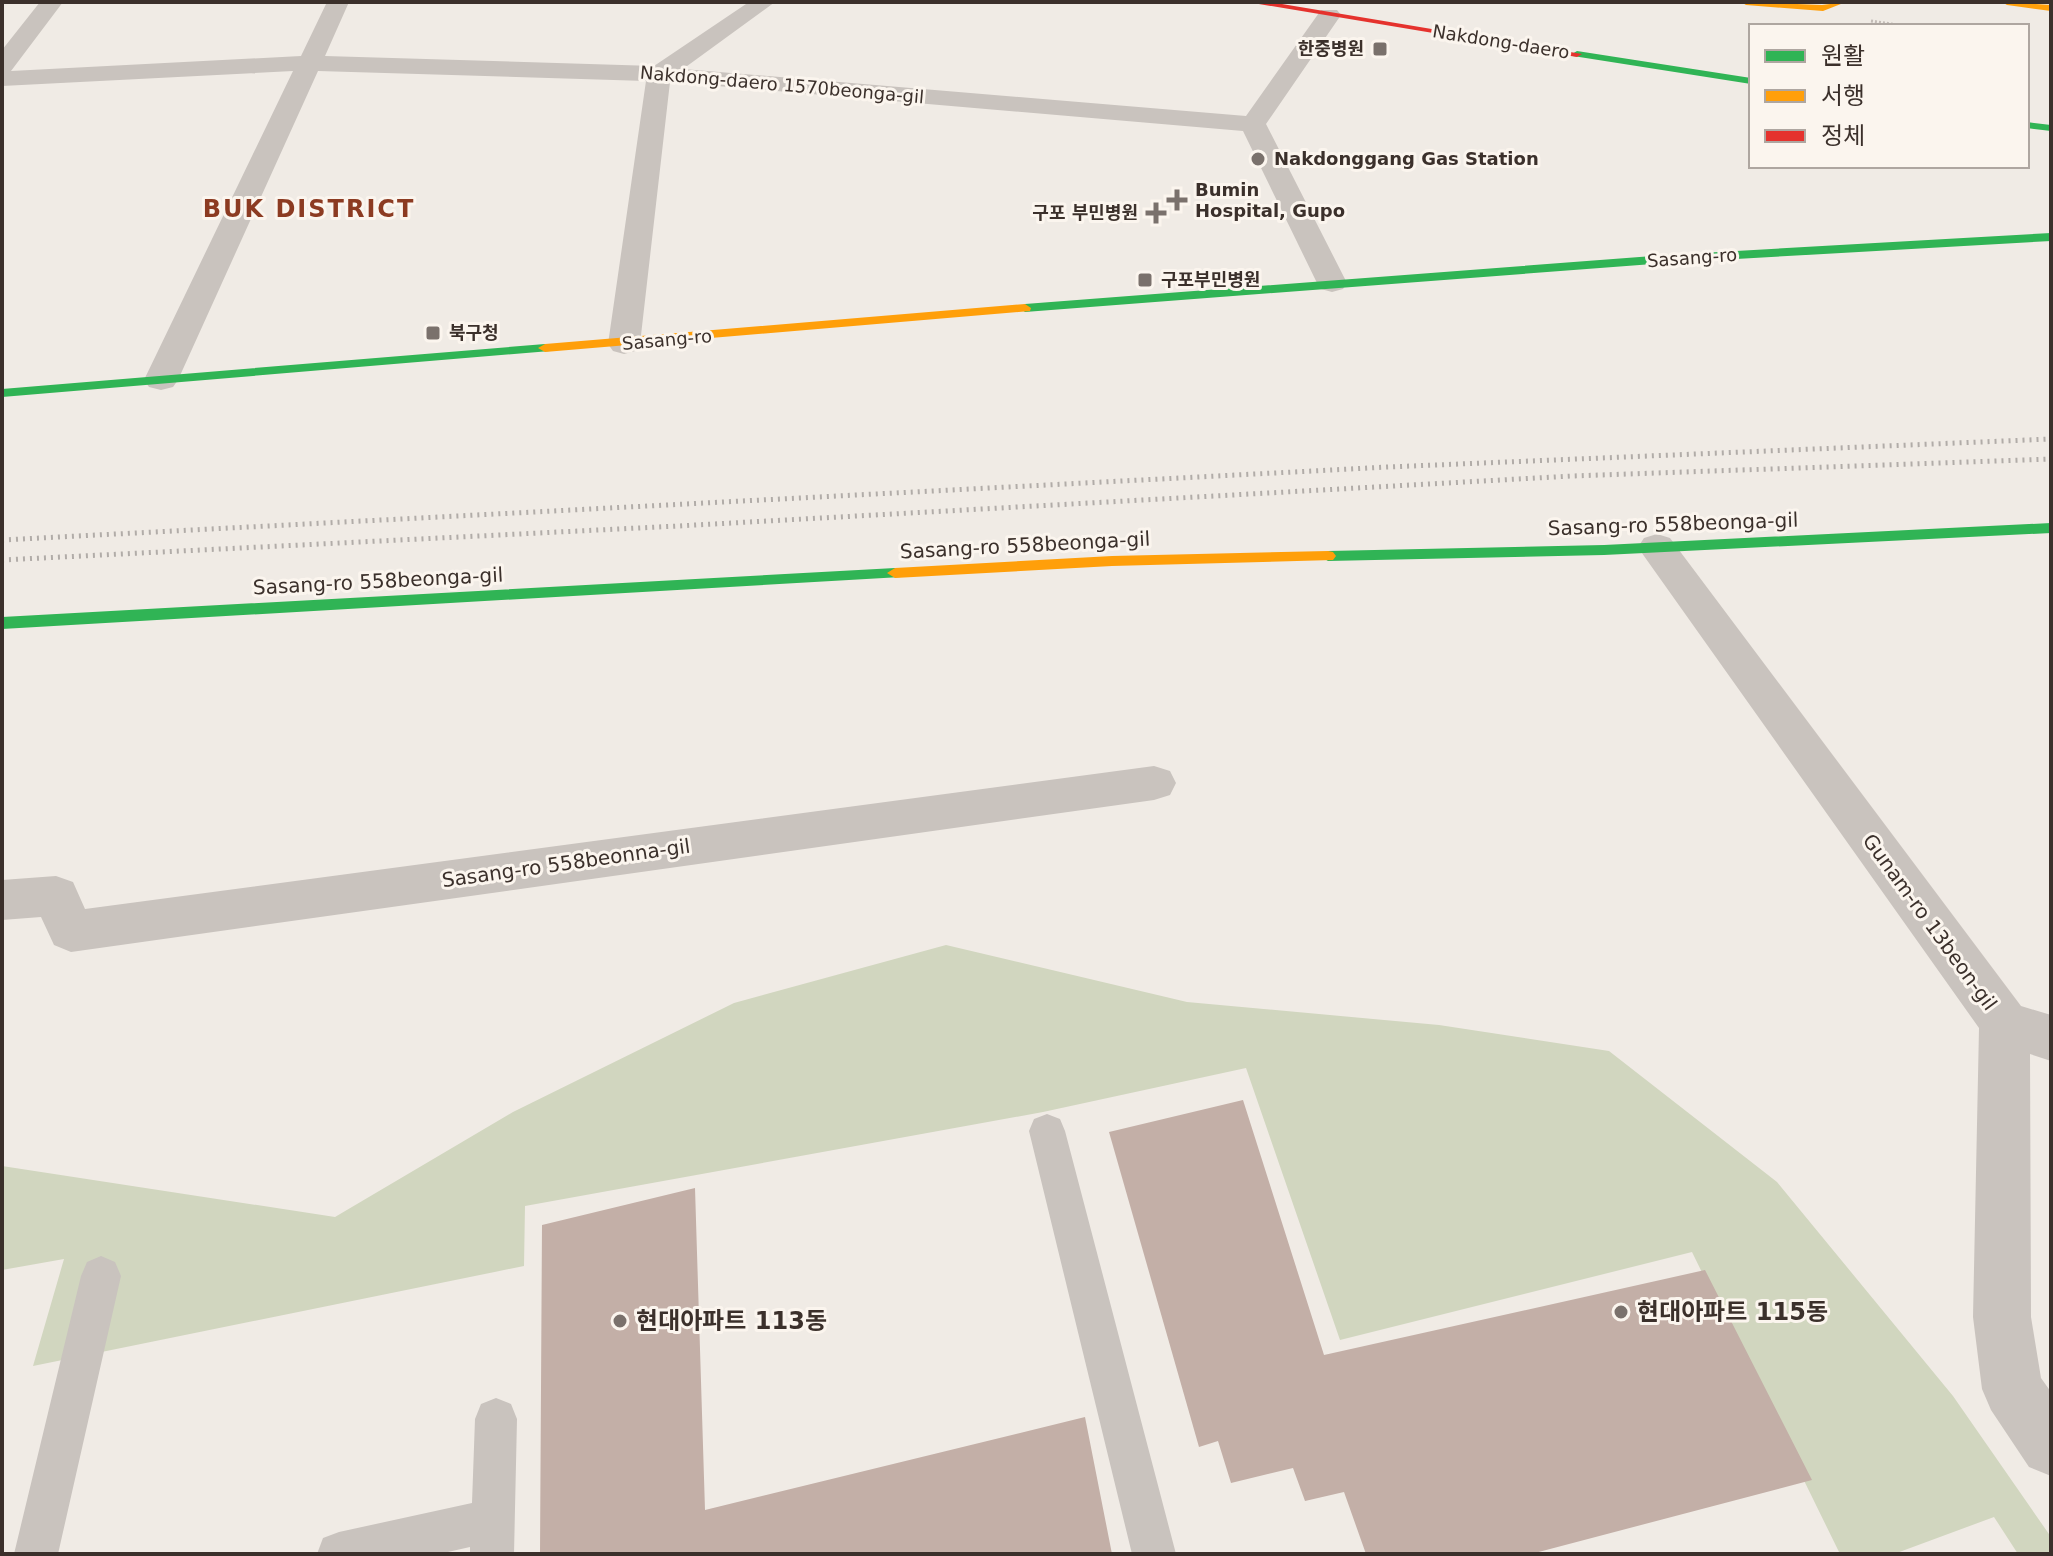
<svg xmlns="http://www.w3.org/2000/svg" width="2053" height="1556" viewBox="0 0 2053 1556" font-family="'DejaVu Sans','Noto Sans KR',sans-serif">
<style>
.green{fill:#d1d6bf}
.building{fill:#c3afa7}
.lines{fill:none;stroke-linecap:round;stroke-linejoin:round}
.path{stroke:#c2bbb6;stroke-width:3;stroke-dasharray:2 2;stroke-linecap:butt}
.lane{fill:#c9c3be;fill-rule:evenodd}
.street{fill:#c9c3be;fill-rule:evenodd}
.fast{fill:#30b455;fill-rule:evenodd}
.slow{fill:#ff9f0a;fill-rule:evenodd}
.jam{fill:#e5322d;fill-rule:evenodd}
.rail{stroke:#b1aca8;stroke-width:5;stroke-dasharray:2 5;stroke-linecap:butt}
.poi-dot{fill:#7a716c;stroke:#fbf5ee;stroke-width:3}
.labels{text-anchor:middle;stroke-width:6;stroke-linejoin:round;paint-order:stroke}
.far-street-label{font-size:18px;fill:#3b302b;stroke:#fbf5ee}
.far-poi-label{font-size:18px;font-weight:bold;fill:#3b302b;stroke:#fbf5ee;text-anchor:start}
.street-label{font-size:20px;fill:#3b302b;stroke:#fbf5ee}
.far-district-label{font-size:24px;font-weight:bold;letter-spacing:2px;fill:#8c3b22;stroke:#fbf5ee}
.near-poi-label{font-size:24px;font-weight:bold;fill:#3b302b;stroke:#fbf5ee;text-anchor:start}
</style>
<rect width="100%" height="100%" fill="#f0ebe5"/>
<!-- green -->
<path class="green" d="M946,945L1187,1002L1439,1025L1609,1051L1777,1182L1953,1396L2051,1537V1554H2018L1994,1517L1894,1554H1840L1692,1252L1340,1340L1246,1068L1043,1112L525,1206L524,1266L33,1366L64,1259L2,1270V1166L335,1217L513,1112L734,1003Z"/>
<!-- building -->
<path class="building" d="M1243,1100L1324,1355L1705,1270L1812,1480L1531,1554H1366L1344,1492L1305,1501L1293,1468L1231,1483L1218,1441L1199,1447L1109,1132Z
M695,1188L705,1510L1085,1417L1112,1554H540L542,1225Z"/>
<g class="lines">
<!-- path -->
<path class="path" d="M1871,21L1905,26"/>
<!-- lane -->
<path class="lane" d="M1047,1114L1060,1119L1065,1131L1176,1554H1132L1029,1131L1034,1119Z
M101,1256L115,1262L121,1276L58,1554H14L81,1276L87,1262Z
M496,1398L511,1404L517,1419L514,1554H470V1547L439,1554H317L323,1538L339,1532L472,1503L475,1419L481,1404Z"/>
<!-- street -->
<path class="street" d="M40,2H63L11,71L301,56L327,2H349L325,56L654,66L749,2H775L683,69L1246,116L1321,10H1337L1341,15L1266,124L1347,283L1343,289L1332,292L1321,289L1317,283L1243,131L670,82L640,344L635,351L624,354L613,351L608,344L646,81L318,71L178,380L173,387L161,390L149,387L144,380L293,71L2,86V50Z
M1657,534L1670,538L2021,1006L2051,1015V1061L2030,1054L2031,1317L2041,1378L2051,1392V1476L2029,1467L1991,1410L1982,1389L1973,1317L1979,1028L1644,556L1638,547L1644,538Z
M1154,766L1170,771L1176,783L1170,795L1154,800L71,952L54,945L41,917L2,920V880L56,876L73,882L85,909Z"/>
<!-- fast -->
<path class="fast" d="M1577,51L1751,78V84L1573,56L1572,54Z
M2027,122L2051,125V131L2027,128Z
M2051,233V241L1666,263L1025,312L1019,308L1025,304L1666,255Z
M545,344L550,345V351L2,397V389Z
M2051,523V533L1604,555L1328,561L1320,556L1328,551L1604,545Z
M895,568L903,573L901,577L2,629V617Z"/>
<!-- slow -->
<path class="slow" d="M1741,2L1822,5L1846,2L1823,11L1746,5Z
M2002,2L2051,5V11L2007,5Z
M1025,304L1031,308L1030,311L545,352L538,348L545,344Z
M1328,551L1333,552L1336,556L1333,560L1112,566L895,578L887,573L895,568L1112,556Z"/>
<!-- jam -->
<path class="jam" d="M1247,2H1270L1582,54L1577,57Z"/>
<!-- rail -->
<path class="rail" d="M2,540L1388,467L2051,439
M2,560L678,526L1572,476L2051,459"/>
</g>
<!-- markers -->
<g class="poi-dot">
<rect x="1372" y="41" width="16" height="16" rx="4"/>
<circle cx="1258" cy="159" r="8"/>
<path d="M1173 188h8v8h8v8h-8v8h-8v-8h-8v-8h8z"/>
<path d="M1152 201h8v8h8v8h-8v8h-8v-8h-8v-8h8z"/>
<rect x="1137" y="272" width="16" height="16" rx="4"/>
<rect x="425" y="325" width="16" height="16" rx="4"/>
<circle cx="1621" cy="1312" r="8"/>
<circle cx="620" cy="1321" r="8"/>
</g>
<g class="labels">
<!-- far-street labels -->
<g class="far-street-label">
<text transform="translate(1501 42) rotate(9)" y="6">Nakdong-daero</text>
<text transform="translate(782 85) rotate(5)" y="6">Nakdong-daero 1570beonga-gil</text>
<text transform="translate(1692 258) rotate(-4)" y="6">Sasang-ro</text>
<text transform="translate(667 340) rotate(-5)" y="6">Sasang-ro</text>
</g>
<!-- far-poi labels -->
<g class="far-poi-label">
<text x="1364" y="55" text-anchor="end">한중병원</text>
<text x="1274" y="165">Nakdonggang Gas Station</text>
<text x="1195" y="196">Bumin<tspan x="1195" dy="21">Hospital, Gupo</tspan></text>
<text x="1138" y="219" text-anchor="end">구포 부민병원</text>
<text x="1161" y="286">구포부민병원</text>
<text x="449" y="339">북구청</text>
</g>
<!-- street labels -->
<g class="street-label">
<text transform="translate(1673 524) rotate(-2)" y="7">Sasang-ro 558beonga-gil</text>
<text transform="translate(1025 545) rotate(-3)" y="7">Sasang-ro 558beonga-gil</text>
<text transform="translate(378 581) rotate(-3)" y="7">Sasang-ro 558beonga-gil</text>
<text transform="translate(566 863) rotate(-8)" y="7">Sasang-ro 558beonna-gil</text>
<text transform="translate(1930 922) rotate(54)" y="7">Gunam-ro 13beon-gil</text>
</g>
<!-- far-district labels -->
<g class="far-district-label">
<text x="309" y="217">BUK DISTRICT</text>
</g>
<!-- near-poi labels -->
<g class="near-poi-label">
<text x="1637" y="1320">현대아파트 115동</text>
<text x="636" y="1329">현대아파트 113동</text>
</g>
</g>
<!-- border -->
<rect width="2053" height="1556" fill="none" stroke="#3b302b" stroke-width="8"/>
<!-- legend -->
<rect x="1749" y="24" width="280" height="144" fill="#fbf5ee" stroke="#aea6a0" stroke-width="2"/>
<rect x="1765" y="50" width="40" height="12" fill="#30b455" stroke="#aea6a0" stroke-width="2"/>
<text x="1821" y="64" font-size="24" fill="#3b302b">원활</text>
<rect x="1765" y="90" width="40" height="12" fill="#ff9f0a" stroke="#aea6a0" stroke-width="2"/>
<text x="1821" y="104" font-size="24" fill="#3b302b">서행</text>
<rect x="1765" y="130" width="40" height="12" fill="#e5322d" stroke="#aea6a0" stroke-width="2"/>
<text x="1821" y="144" font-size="24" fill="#3b302b">정체</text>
</svg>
